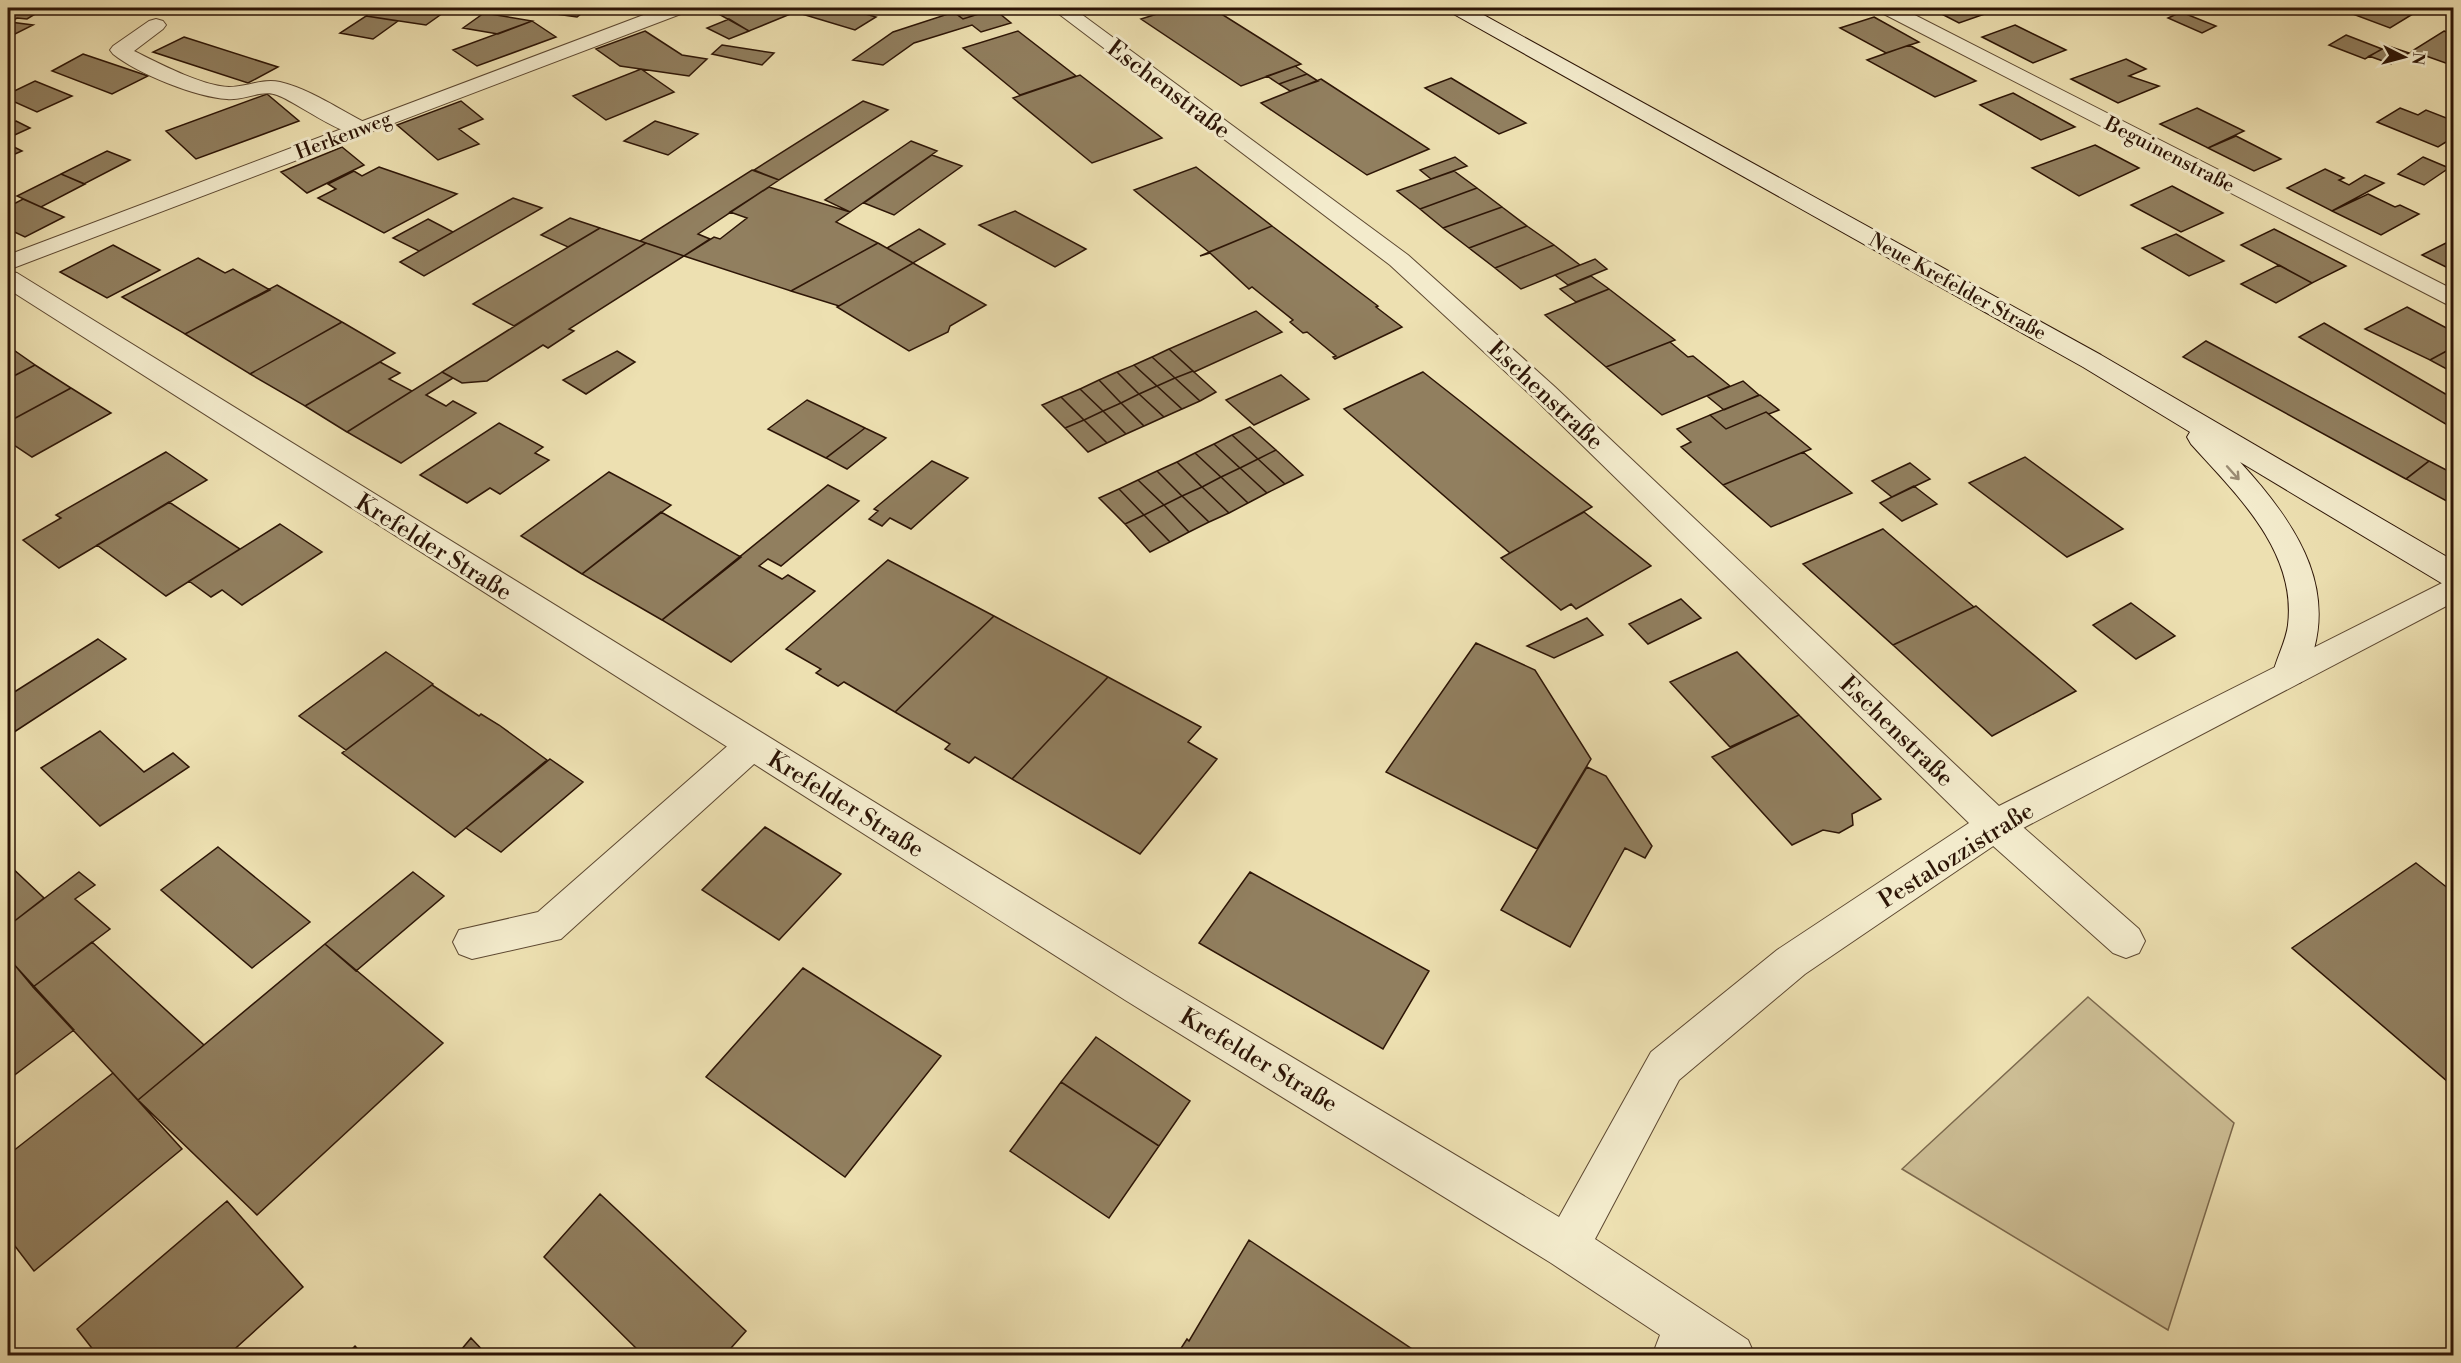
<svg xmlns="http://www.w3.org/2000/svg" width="2461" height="1363" viewBox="0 0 2461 1363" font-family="'Libre Bodoni',serif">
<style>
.green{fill:#ccbd94;stroke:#7c694d;stroke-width:1.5}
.building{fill:#917f5f;stroke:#2d1506;stroke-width:1.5}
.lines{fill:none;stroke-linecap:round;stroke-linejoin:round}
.service-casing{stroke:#5d4831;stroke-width:2}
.minor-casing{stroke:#5d4831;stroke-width:2}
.secondary-casing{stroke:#2d1506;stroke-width:2}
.service{fill:#f3ebcc;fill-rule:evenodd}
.minor{fill:#f3ebcc;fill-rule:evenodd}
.secondary{fill:#f3ebcc;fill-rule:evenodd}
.oneway{stroke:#9a8b73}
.labels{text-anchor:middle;stroke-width:6;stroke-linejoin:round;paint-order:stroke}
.far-street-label{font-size:20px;fill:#2d1506;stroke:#f3ebcc}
.street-label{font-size:24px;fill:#2d1506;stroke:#f3ebcc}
</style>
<rect width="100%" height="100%" fill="#ede0b1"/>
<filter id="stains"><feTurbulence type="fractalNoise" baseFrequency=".00333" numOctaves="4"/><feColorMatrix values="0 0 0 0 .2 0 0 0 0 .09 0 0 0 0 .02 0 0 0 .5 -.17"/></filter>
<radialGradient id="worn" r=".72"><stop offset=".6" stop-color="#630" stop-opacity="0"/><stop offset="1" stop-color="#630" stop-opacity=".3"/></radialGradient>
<!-- green -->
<path class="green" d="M2088,997L2234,1123L2168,1330L1902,1169Z"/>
<!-- building -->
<path class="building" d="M8,8H39L35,9L42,10L27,19L17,18L10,22L33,25L15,34L8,33Z
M168,8H206L197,13Z
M378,8H450L426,25L366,16Z
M513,8H589L577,17Z
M721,8H782L793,13L749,31L713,11Z
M782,8H844L876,17L855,30Z
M948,8H987L991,10L963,19Z
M1176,8H1212L1301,64L1241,86L1141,19Z
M1930,8H1996L1999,9L1959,23Z
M2347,8H2416L2421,9L2390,28L2342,10Z
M994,9L1011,23L981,32L972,25L914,43L883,65L853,60L893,32L954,12L963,19Z
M2181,12L2216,26L2202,33L2168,18Z
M484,13L532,21L498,34L463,28Z
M366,16L398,21L373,39L340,33Z
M1874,17L1919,42L1886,53L1840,28Z
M729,19L749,31L729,39L707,28Z
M532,21L556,37L477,66L453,50Z
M2015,25L2066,50L2033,63L1982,37Z
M645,31L682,55L707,59L689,76L620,66L596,49Z
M1018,31L1076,76L1020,95L963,48Z
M2444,31L2454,35V66L2412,51Z
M2346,35L2382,49L2365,59L2329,45Z
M184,37L278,67L248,83L153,52Z
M722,45L774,53L762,65L712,54Z
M1909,45L1976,81L1935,97L1867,60Z
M2388,46L2409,53L2391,64L2369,56Z
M83,54L148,76L112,94L52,71Z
M2126,59L2146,69L2129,76L2159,86L2118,103L2071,79Z
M1295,66L1307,74L1279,84L1267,76Z
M641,69L674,92L606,120L573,96Z
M1307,74L1318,81L1290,91L1279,84Z
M1080,75L1162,138L1092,163L1013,98Z
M1451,78L1526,123L1499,134L1425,88Z
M1321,79L1429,149L1367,175L1261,103Z
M35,81L72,96L37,112L8,99V94Z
M2013,93L2075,127L2041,140L1980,105Z
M267,94L299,121L196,159L166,131Z
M461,101L483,119L459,129L479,144L438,160L397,125Z
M863,101L888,110L779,180L754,170Z
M2197,108L2244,131L2208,148L2160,124Z
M2400,108L2418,115L2426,110L2454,121V137L2438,147L2377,122Z
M16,121L30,128L8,138V125Z
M655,121L698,134L668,155L624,141Z
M2236,136L2281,159L2254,171L2208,148Z
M911,141L937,151L850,212L825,200Z
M8,144L22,151L8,157Z
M2095,145L2139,168L2079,196L2032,168Z
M342,147L364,165L307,193L281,172Z
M107,151L130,160L84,184L61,174Z
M932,155L962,166L894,215L864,203Z
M1455,157L1467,166L1431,179L1420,170Z
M2423,157L2449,168L2424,185L2398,174Z
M379,167L457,194L384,233L318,198L336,189L328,184L354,171L362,176Z
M1196,167L1272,226L1209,252L1134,190Z
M2325,169L2344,178L2339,180L2349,185L2365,175L2384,183L2332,211L2287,188Z
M752,170L779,180L698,234L710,239L684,256L640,241Z
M1454,171L1477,188L1420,209L1397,191Z
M61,174L85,184L41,207L17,196Z
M2172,186L2223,213L2181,232L2131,205Z
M769,187L850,212L836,222L878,243L791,291L684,256L714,237L720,239L747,218L730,212Z
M1477,188L1502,207L1443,228L1420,209Z
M2368,194L2395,207L2400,205L2419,214L2381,235L2332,211Z
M513,198L542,208L424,276L400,262Z
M23,199L41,207L64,217L25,237L8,229V207Z
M1502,207L1527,226L1469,248L1443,228Z
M1015,211L1086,249L1055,267L979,225Z
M570,218L600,228L568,247L541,235Z
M428,219L453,232L419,251L393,238Z
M1272,226L1378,306L1376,307L1402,327L1335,359L1333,357L1336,356L1307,332L1303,333L1290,322L1293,320L1252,287L1249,289L1210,253L1200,256Z
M1527,226L1554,245L1495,268L1469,248Z
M600,228L646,243L514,326L473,304Z
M919,229L945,244L913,263L887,248Z
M2274,229L2346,266L2312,283L2241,245Z
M2176,234L2224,261L2189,276L2142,248Z
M2454,239V271L2422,255Z
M646,243L684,256L569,329L574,331L548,348L543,345L487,381L462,383L442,372Z
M878,243L913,263L839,306L791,291Z
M113,245L160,270L107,298L60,272Z
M1554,245L1580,265L1521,289L1495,268Z
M198,258L225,273L233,269L270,290L185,334L122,297Z
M1595,259L1607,269L1568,285L1555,275Z
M913,263L986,305L950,326L948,332L909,351L837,307Z
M2279,265L2312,283L2276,303L2241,284Z
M1591,276L1609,289L1576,302L1560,289Z
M277,285L342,322L250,374L185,334Z
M1609,289L1675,340L1606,367L1545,315Z
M2407,307L2454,332V347L2430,360L2365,329Z
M1256,311L1282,332L1194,372L1169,349Z
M342,322L395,353L305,406L250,374Z
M2324,323L2454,399V429L2299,337Z
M2206,341L2429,461L2406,479L2183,357Z
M1670,342L1688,357L1693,356L1730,386L1662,415L1606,367Z
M8,346L35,365L8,379Z
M2454,347V373L2430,360Z
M1169,349L1193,371L1175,378L1152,357Z
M617,351L635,362L586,394L563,380Z
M1152,357L1175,378L1157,386L1134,365Z
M380,362L400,373L389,379L412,391L347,432L305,406Z
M35,365L71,388L8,422V379Z
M1134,365L1157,386L1139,394L1117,372Z
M1193,371L1194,372L1216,392L1200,401L1175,378Z
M442,372L453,378L426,395L446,406L453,401L476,413L401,463L347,432Z
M1117,372L1139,394L1121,403L1099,380Z
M1423,372L1470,409L1592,507L1510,553L1344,409Z
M1281,375L1309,399L1254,425L1226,400Z
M1175,378L1200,401L1182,409L1157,386Z
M1099,380L1121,403L1103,411L1080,389Z
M1743,381L1759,395L1724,410L1707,396Z
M1157,386L1182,409L1164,417L1139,394Z
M71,388L111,413L32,457L8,441V422Z
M1080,389L1103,411L1084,420L1061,397Z
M1139,394L1164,417L1144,426L1121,403Z
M1760,395L1779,410L1769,414L1766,412L1726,429L1710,415Z
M1061,397L1084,420L1065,428L1042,405Z
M807,400L865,428L826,458L768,429Z
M1121,403L1144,426L1126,434L1103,411Z
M1103,411L1126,434L1107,443L1084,420Z
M1766,412L1811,449L1723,485L1681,447L1691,442L1677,429L1710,415L1726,429Z
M1084,420L1107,443L1088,452L1065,428Z
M499,423L543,447L535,453L549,460L500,494L490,488L467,503L420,475Z
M1250,427L1276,450L1258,459L1232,435Z
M865,428L886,438L847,469L826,458Z
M1232,435L1258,459L1240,468L1214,444Z
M1214,444L1240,468L1221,477L1195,453Z
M1276,450L1303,475L1285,484L1258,459Z
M166,452L207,480L59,568L23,540L61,518L56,515Z
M1803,452L1852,493L1771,527L1723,485Z
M1195,453L1221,477L1202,487L1177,462Z
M2025,457L2123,529L2067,557L1969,483Z
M1258,459L1285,484L1267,493L1240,468Z
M932,461L968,478L911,529L890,518L882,526L869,519L878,511L874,509Z
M2429,461L2454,474V505L2406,479Z
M1177,462L1202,487L1182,496L1157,471Z
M1910,463L1930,479L1892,497L1872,481Z
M1240,468L1267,493L1248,503L1221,477Z
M1157,471L1182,496L1164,505L1138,480Z
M609,472L671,505L582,574L521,536Z
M1221,477L1248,503L1229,513L1202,487Z
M1138,480L1164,505L1144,515L1119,489Z
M828,485L859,501L781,566L768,559L759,566L782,579L788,575L815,591L731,662L662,620Z
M1914,486L1937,504L1902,521L1880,503Z
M1202,487L1229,513L1209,522L1182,496Z
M1119,489L1144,515L1125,524L1099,498Z
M1182,496L1209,522L1189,532L1164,505Z
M169,502L240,549L166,596L97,545Z
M1164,505L1189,532L1170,542L1144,515Z
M661,512L741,557L662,620L582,574Z
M1584,512L1651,566L1576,609L1571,604L1561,610L1501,558Z
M1144,515L1170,542L1150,552L1125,524Z
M280,524L322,552L242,605L222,590L211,597L189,581Z
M1883,529L1974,607L1893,645L1803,564Z
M888,560L994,616L895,712L844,682L838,686L816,673L821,669L786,649Z
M1681,599L1701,618L1648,644L1629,624Z
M2131,603L2175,636L2136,659L2093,625Z
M1976,606L2076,691L1992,736L1893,645Z
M994,616L1108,677L1012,779L975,757L969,763L945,749L950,744L895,712Z
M1587,618L1603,635L1554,658L1527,646Z
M98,639L126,659L8,736V696Z
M1476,643L1535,670L1591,759L1537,849L1386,772Z
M386,652L433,684L346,750L299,716Z
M1737,652L1799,715L1730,747L1670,682Z
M1108,677L1201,727L1188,742L1217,759L1140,854L1012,779Z
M432,685L479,716L481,714L499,725L547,760L455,837L342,753Z
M1799,715L1881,799L1852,814L1853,825L1839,833L1823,830L1792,845L1712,757Z
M100,731L144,772L173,753L189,767L100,826L41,768Z
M550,759L583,782L501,852L466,828Z
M1587,767L1606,776L1652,846L1645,858L1625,848L1570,947L1501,910Z
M765,827L841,874L779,940L702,890Z
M218,847L310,922L252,968L161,890Z
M2416,863L2454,893V1087L2292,948Z
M8,864L44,898L8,926Z
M79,872L95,885L75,899L110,929L33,987L8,957V926Z
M413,872L444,896L356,971L325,944Z
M1250,872L1429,971L1383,1049L1199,943Z
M92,942L204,1045L138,1100L33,987Z
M325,944L443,1043L257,1215L138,1100Z
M10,960L74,1030L8,1080V962Z
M803,968L941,1056L845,1177L706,1077Z
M1096,1037L1190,1101L1159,1146L1061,1082Z
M113,1073L182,1149L34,1271L8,1237V1155Z
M1061,1082L1159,1146L1109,1218L1010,1151Z
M600,1194L746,1331L724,1356H644L544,1257Z
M227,1201L303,1287L227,1356H98L77,1329Z
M1249,1240L1421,1355V1356H1176L1187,1339L1189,1341Z
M471,1338L488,1356H456Z
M355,1346L364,1356H345Z"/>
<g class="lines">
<defs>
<path id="service" d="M156,19L163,21L166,25L163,29L134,51C158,63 202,86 229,87C247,87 263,78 280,82C310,89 340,110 368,124L371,129L368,134C344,140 301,104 277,95C262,89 243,101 227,99C196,97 138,74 113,54L110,50L113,46L149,21Z
M752,731L764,735L769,745L764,755L561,939L472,959L459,954L453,942L459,930L538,912L740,735Z
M1995,810L2008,814L2139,929L2145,941L2139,953L2126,958L2113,953L1982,836L1977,825L1982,814Z"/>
<path id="minor" d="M662,8H689L686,12L8,270V255Z
M1051,8H1073L1408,255L1555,387L1999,806L2454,577V602L2008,836L1805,974L1679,1080L1595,1239L1748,1340L1755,1356H1652L1660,1335L1551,1263L1125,1000L8,289V271L17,273L1153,974L1559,1217L1651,1052L1777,950L1969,823L1535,399L1390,265Z
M1877,8H1901L2454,290V308L1880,12Z"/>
<path id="secondary" d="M1447,8H1471L2101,355L2454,561V587L2443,584L2240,462C2298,525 2346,596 2301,682L2289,686L2277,682L2273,673C2277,657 2286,641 2288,625C2297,551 2236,494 2191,444L2187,437L2190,432L2083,367L1450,12Z"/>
</defs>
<!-- service casing -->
<use href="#service" class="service-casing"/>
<!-- minor casing -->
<use href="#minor" class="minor-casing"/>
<!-- secondary casing -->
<use href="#secondary" class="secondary-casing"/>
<!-- service -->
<use href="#service" class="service"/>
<!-- minor -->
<use href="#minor" class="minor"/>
<!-- secondary -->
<use href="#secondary" class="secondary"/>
</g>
<!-- one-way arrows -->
<defs><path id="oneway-shaft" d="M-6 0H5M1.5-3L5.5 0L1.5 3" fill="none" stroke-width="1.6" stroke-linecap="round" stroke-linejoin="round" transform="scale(1.5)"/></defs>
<use class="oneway" href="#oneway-shaft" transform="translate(2233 473) rotate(48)"/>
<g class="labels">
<!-- far-street labels -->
<g class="far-street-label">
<text transform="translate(343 135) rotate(-21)" y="7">Herkenweg</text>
<text transform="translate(2170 154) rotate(27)" y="7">Beguinenstraße</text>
<text transform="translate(1958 286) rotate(29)" y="7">Neue Krefelder Straße</text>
</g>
<!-- street labels -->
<g class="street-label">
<text transform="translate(1169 89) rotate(37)" y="8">Eschenstraße</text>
<text transform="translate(1546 395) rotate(43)" y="8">Eschenstraße</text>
<text transform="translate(434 547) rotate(32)" y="8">Krefelder Straße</text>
<text transform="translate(1897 731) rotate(44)" y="8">Eschenstraße</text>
<text transform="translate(846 804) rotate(32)" y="8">Krefelder Straße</text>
<text transform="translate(1956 855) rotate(-32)" y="8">Pestalozzistraße</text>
<text transform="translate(1259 1060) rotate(31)" y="8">Krefelder Straße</text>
</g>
</g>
<!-- margin -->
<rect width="2461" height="1363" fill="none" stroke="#ede0b1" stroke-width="30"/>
<rect x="9" y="9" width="2443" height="1345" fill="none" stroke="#2d1506" stroke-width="3"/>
<rect x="15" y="15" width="2431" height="1333" fill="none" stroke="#2d1506" stroke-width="1.5"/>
<!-- north arrow -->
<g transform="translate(2404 57) rotate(96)" stroke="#f3ebcc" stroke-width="4.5" paint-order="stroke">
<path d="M0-4.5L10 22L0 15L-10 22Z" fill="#2d1506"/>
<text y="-9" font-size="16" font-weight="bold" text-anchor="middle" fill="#2d1506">N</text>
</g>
<rect width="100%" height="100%" filter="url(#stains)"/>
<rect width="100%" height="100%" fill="url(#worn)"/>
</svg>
